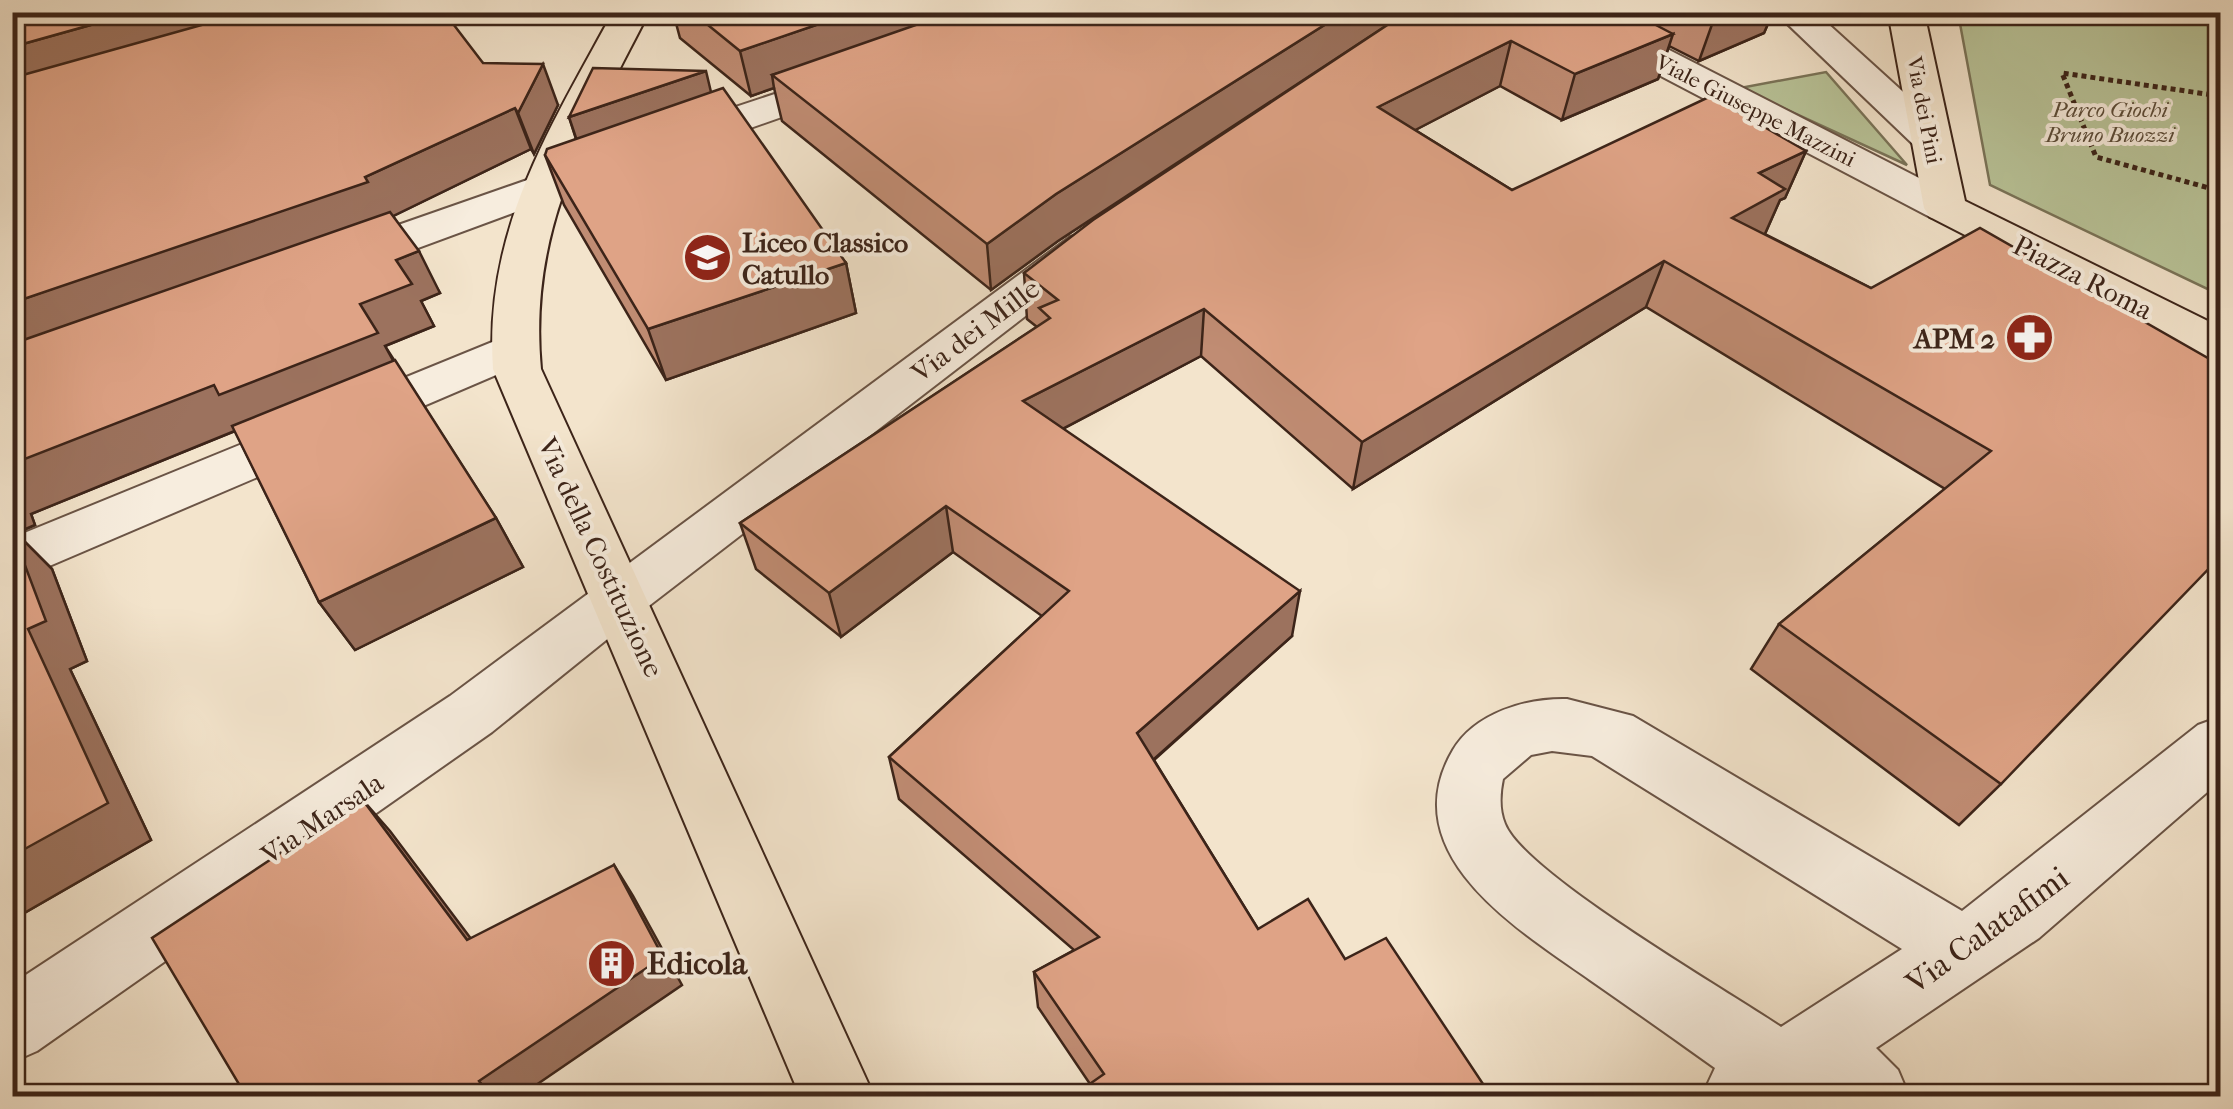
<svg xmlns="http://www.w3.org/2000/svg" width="2233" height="1109" viewBox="0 0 2233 1109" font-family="'IM FELL French Canon',serif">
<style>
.green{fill:#b9c499;stroke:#7a7459;stroke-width:2.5}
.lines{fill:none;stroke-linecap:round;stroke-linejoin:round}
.minor-casing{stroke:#6a5446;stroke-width:4}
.major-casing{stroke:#3c2419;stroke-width:4}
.path{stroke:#3c2419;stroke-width:5;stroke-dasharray:5 4;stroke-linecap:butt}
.minor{fill:#f7edde;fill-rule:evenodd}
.major{fill:#f3e4cc;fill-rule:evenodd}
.wall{fill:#c08c73;stroke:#3c2419;stroke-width:2.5}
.shaded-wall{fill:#9c725e;stroke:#3c2419;stroke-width:2.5}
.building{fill:#dfa386;stroke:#3c2419;stroke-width:2.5}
.labels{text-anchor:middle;stroke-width:8;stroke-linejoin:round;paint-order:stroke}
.far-park-label{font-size:22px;font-style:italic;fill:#5b4c39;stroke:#f7edde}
.far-street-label{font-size:22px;fill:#3c2419;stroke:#f7edde}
.poi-label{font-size:28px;font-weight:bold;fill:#3c2419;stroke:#f7edde;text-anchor:start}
.street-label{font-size:28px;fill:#3c2419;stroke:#f7edde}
.near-street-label{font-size:32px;fill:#3c2419;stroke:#f7edde}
.near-poi-label{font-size:32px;font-weight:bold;fill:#3c2419;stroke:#f7edde;text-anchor:start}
</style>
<rect width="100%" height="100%" fill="#f3e4cc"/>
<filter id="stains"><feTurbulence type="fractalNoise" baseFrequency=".002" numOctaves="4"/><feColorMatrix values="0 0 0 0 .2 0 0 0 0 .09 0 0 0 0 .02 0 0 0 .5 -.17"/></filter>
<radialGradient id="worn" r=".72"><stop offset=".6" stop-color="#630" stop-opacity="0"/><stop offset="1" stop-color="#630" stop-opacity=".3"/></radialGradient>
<!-- green -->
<path class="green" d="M1958,13H2220V295L1990,185Z
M1826,72L1907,165L1740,88Z"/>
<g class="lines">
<defs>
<path id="minor" d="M1549,12H1595L1960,199L1966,208L1960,217L1945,221L1930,217L1554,20Z
M1775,12H1815L1944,129L1950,138L1944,147L1930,150L1916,147Z
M850,69L864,72L869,80L864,88L685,151L671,154L657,151L651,142L657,133Z
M590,158L605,161L611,170L605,179L353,272L337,276L321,272L315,262L321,252Z
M1086,233L1102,237L1108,247L1102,257L641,612L492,732L37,1051L12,1062V984L450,696L1070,237Z
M514,333L531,338L538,349L531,360L12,582V538Z
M1567,699L1633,716L1962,911L2198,725L2220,717V781L2039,938L1876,1048L1898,1070L1909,1096H1821L1814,1089L1805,1096H1702L1715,1068C1674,1039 1632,1009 1590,980C1519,930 1392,854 1453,750C1475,713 1526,698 1567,699ZM1552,751L1592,756L1902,949L1781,1027C1726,990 1525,874 1505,824C1499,810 1500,793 1503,779L1531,755Z"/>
<path id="major" d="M613,12H649C587,134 528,228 541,369L874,1096H800L493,369C484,230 549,130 613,12Z
M1888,12H1924L1965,201L2220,327V362L2203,357L1930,217L1924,208Z"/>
</defs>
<!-- minor casing -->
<use href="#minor" class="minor-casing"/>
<!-- major casing -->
<use href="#major" class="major-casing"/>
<!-- path -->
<path class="path" d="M2220,96L2062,73L2096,157L2220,191"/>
<!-- minor -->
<use href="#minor" class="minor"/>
<!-- major -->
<use href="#major" class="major"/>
</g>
<!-- wall -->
<path class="wall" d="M12,12L261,15L483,63L558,105L534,154L531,149L393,216L440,293L421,301L434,326L385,346L496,518L523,567L355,650L319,602L235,431L31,514L35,525L16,533L52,569L87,661L70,669L151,840L12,920Z
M673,12H1773L1764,33L1699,61L1669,46L1658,79L1562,120L1500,86L1415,130L1512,190L1806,151L1785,198L1780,200L1765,234L1871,288L2220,365L2001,784L1959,825L1751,669L1779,624L1945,489L1646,307L1353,489L1201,356L1063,429L1292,636L1154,760L1258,929L1345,959L1491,1096L1090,1084L1038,1007L1034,972L1074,950L899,799L889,757L1042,616L953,552L841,637L756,569L740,523L1037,327L1027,319L1024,273L1387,26L1058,241L991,290L782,121L774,88L751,96L680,38Z
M711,92L846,263L856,313L666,380L564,205L545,155L576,139L569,117Z"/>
<!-- shaded-wall -->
<path class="shaded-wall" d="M137,12H259L12,96V47Z
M854,12H987L772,75L774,88L751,96L740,51Z
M1345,12H1407L1058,241L991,290L987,244L1056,194Z
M1725,12H1773L1764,33L1699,61L1715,16Z
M1673,34L1658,79L1562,120L1575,74Z
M1511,41L1500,86L1371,153L1378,107Z
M543,64L558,105L534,154L518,113Z
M706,71L715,109L582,156L569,117Z
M515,108L531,149L387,219L12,358V303L365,177Z
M1806,151L1785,198L1780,200L1764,236L1732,218L1759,173Z
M419,251L440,293L421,301L434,326L385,346L401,375L242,428L31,514L35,525L16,533L52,569L87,661L70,669L151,840L12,920V856L28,629L12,534V464L360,304L396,260Z
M1664,261L1646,307L1353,489L1362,442Z
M846,263L856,313L666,380L648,329Z
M1204,309L1201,356L1026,448L1023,401Z
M946,506L953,552L841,637L829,593Z
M496,518L523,567L355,650L319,602Z
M1300,591L1292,636L1136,775L1137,733Z
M362,799L390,831L493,968L467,940Z
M614,865L633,896L682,985L520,1096H490L479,1081Z"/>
<!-- building -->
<path class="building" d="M12,12H137L12,47Z
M248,12H260L261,15L270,12H444L483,63L543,64L518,113L515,108L365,177L368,182L12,303V78Z
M692,12H854L740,51Z
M953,12H1345L1056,194L987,244L772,75Z
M1407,12H1631L1673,34L1575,74L1511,41L1378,107L1512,190L1711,96L1806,151L1759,173L1785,189L1732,218L1871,288L1980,228L2220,365V557L2001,784L1779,624L1991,451L1664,261L1362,442L1204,309L1023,401L1300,591L1137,733L1258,929L1308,899L1345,959L1386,938L1491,1096H1075L1074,1095L1104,1074L1034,972L1099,937L889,757L1069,591L946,506L829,593L740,523L1050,318L1039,308L1058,300L1024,273L1093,220Z
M1707,12H1725L1715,16Z
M593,68L706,71L569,117Z
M723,88L846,263L648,329L545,155L547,149Z
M390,212L419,251L396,260L412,284L360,304L378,333L219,395L214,385L12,464V344Z
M395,360L496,518L319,602L232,426Z
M12,531L46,621L28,629L108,803L12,856Z
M362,799L467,940L614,865L663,957L479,1081L490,1096H246L152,938Z"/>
<!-- icons -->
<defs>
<symbol id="school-disc" viewBox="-11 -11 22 22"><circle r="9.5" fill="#8f2418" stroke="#f7edde"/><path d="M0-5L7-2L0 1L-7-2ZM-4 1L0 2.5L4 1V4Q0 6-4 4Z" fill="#fff"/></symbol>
<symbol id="pharmacy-disc" viewBox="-11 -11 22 22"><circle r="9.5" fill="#8f2418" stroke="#f7edde"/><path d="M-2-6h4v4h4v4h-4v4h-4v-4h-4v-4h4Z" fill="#fff"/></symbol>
<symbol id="building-disc" viewBox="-11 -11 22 22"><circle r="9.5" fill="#8f2418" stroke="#f7edde"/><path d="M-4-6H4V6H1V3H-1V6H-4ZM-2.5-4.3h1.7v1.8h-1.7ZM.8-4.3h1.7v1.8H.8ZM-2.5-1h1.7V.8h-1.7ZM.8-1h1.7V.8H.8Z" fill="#fff"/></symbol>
</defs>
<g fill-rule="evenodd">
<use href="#school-disc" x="680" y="230" width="55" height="55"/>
<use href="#pharmacy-disc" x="2002" y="310" width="55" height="55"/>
<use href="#building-disc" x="584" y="936" width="55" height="55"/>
</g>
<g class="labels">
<!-- far-park labels -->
<g class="far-park-label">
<text x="2110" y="117">Parco Giochi<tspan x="2110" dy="25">Bruno Buozzi</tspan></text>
</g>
<!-- far-street labels -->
<g class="far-street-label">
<text transform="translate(1756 110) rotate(27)" y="8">Viale Giuseppe Mazzini</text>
<text transform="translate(1925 110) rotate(79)" y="8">Via dei Pini</text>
</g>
<!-- poi labels -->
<g class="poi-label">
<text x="742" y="252">Liceo Classico<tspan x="742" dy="32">Catullo</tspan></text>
<text x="1995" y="348" text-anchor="end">APM 2</text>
</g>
<!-- street labels -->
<g class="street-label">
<text transform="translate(2083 277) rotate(27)" y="10">Piazza Roma</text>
<text transform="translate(975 330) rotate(-37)" y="10">Via dei Mille</text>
<text transform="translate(601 557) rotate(65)" y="10">Via della Costituzione</text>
<text transform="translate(322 818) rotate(-34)" y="10">Via Marsala</text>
</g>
<!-- near-street labels -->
<g class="near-street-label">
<text transform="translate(1987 930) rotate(-36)" y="11">Via Calatafimi</text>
</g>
<!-- near-poi labels -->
<g class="near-poi-label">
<text x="647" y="974">Edicola</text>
</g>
</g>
<!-- margin -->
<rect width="2233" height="1109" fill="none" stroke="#f3e4cc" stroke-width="50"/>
<rect x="15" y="15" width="2203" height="1079" fill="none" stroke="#3c2419" stroke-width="5"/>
<rect x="25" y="25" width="2183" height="1059" fill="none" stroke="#3c2419" stroke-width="2.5"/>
<rect width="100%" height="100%" filter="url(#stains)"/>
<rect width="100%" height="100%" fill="url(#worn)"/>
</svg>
